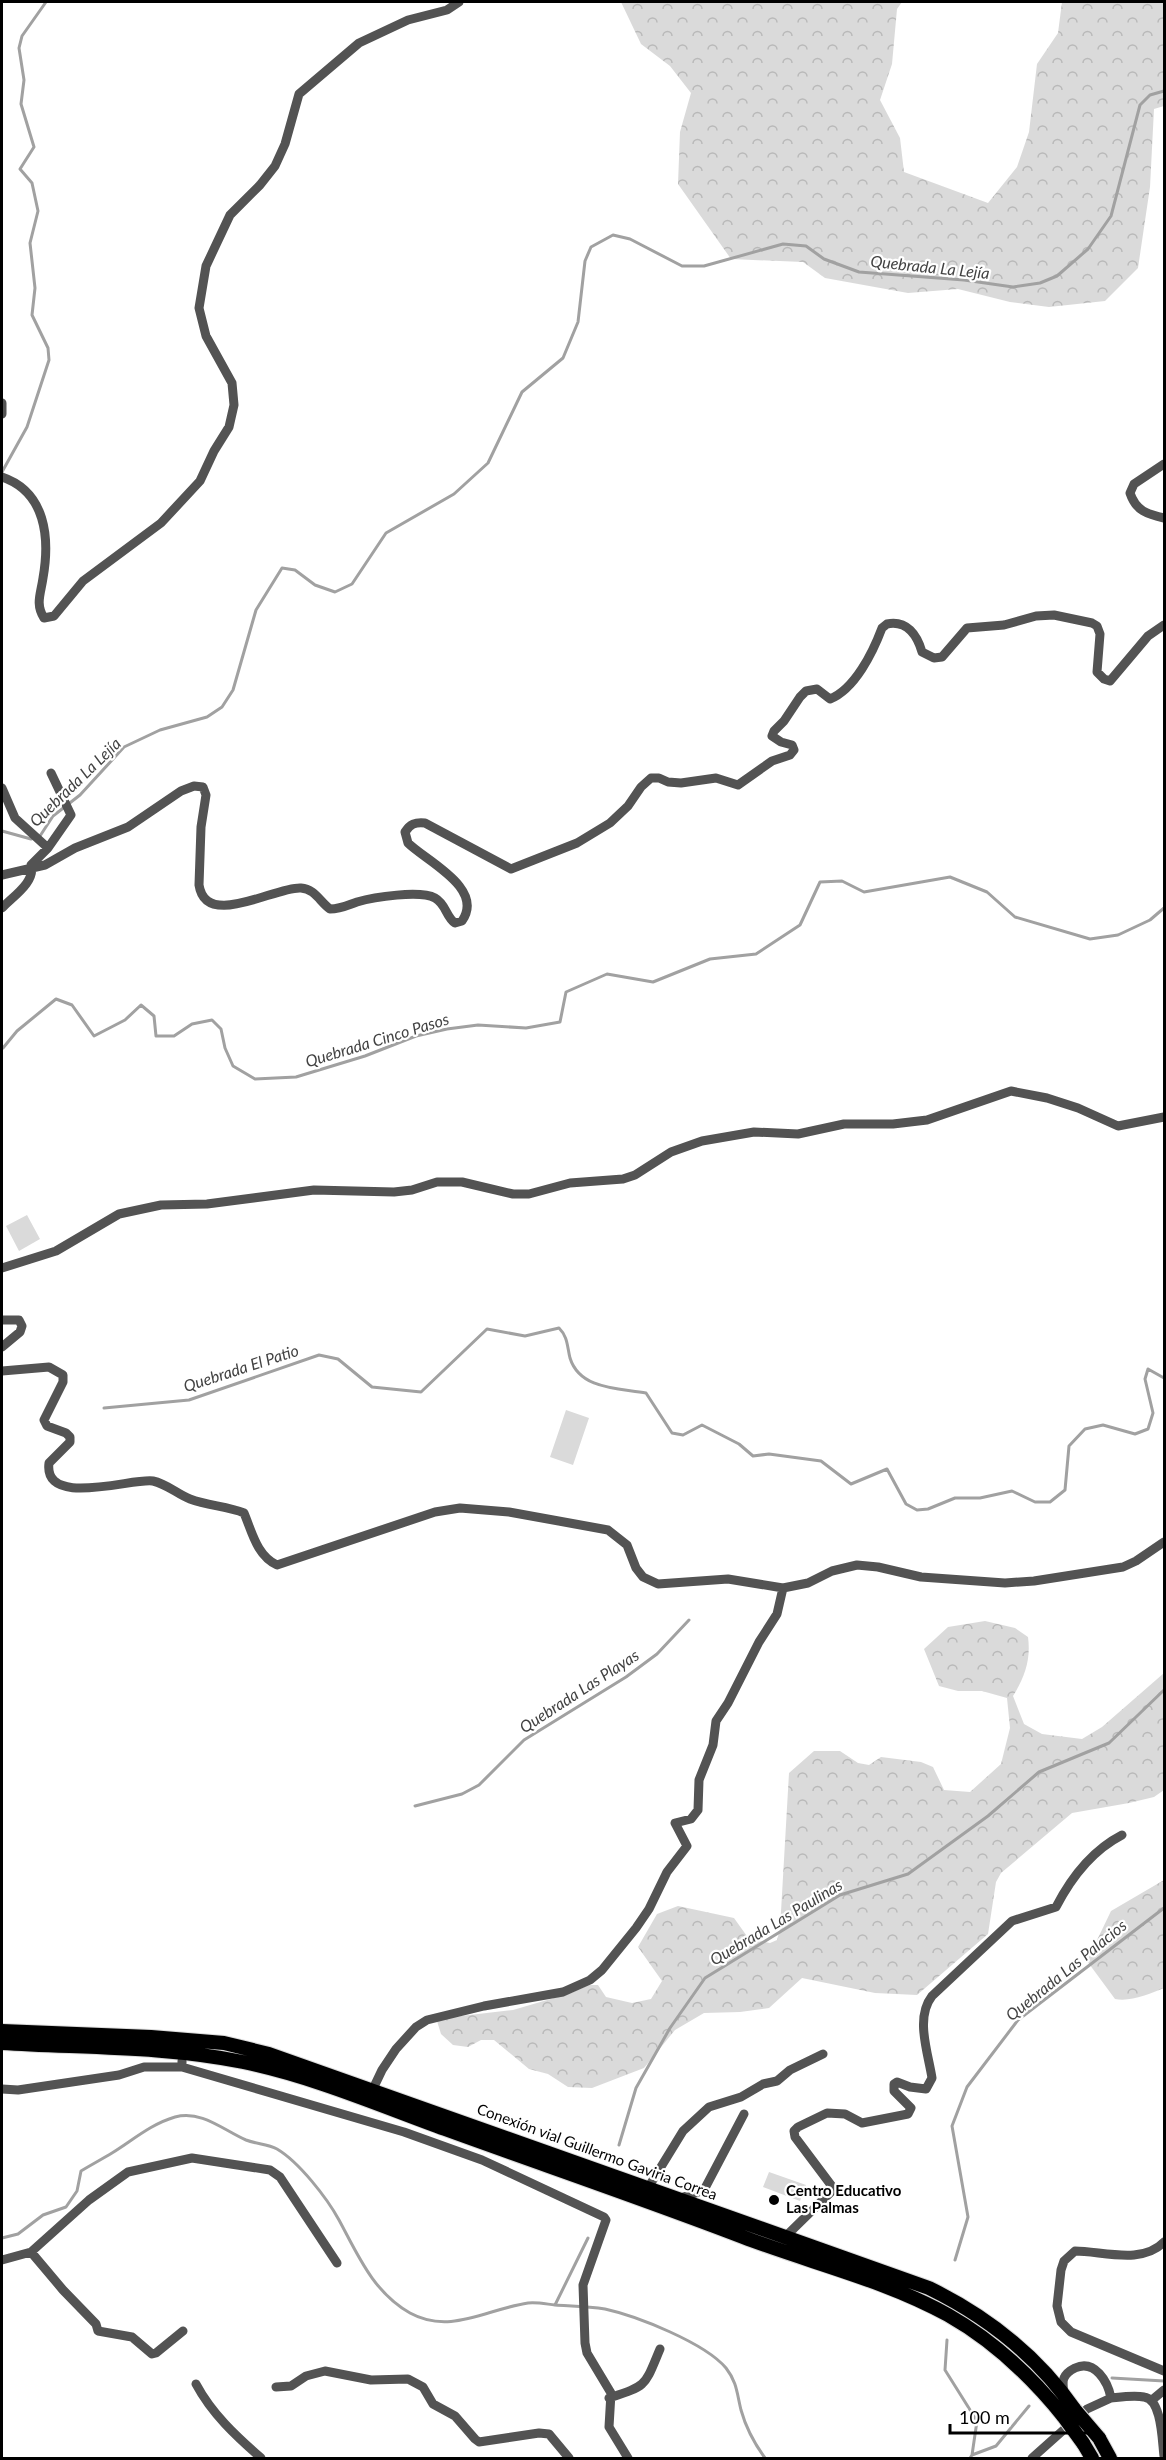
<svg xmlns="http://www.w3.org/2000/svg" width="1166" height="2460" viewBox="0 0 1166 2460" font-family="Lato,sans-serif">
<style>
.forest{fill:url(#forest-crowns)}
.pitch{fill:#dadada}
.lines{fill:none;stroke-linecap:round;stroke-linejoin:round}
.stream{stroke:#a1a1a1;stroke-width:3}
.highway-casing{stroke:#dbdbdb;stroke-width:16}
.minor{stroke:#535353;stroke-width:9}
.highway{stroke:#000;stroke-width:14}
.highway-bridge-casing{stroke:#dbdbdb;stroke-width:16;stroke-linecap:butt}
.highway-bridge{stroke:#000;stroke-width:14}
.poi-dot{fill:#000;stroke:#fff;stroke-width:2}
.labels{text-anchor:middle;stroke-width:4.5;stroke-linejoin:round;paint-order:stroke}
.street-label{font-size:15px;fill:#000;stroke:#fff}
.poi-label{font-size:15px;font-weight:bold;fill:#000;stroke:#fff;text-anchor:start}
.water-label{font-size:16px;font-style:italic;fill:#424242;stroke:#fff}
</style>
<defs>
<pattern id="forest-crowns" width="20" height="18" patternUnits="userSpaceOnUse" patternTransform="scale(1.5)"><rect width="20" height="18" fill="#dadada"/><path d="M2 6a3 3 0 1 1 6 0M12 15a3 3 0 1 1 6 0" fill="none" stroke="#b9b9b9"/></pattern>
</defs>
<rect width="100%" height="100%" fill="#fff"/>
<!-- forest -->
<path class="forest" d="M621,2H902L897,9L892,64L880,100L900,138L904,172L988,203L1017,167L1029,132L1037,64L1058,33L1062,2H1164V106L1154,109L1150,187L1138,268L1105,301L1049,307L1010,302L958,289L908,293L825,278L803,262L731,259L678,184L680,132L691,93L670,66L641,44Z
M985,1621L1015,1628L1028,1637C1031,1659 1025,1677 1013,1696L1024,1724L1042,1734L1082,1739L1102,1727L1164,1673V1790L1154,1797L1129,1803L1072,1813L1001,1873L996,1882L988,1934L917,1995L875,1993L802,1978L769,2008L740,2012L704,2013L675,2030L644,2068L592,2088L568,2087L548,2074L529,2069L494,2040H481L468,2047L453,2045L441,2034L437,2021L444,2018L513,2010L571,1993L589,1985H598L606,1997L632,2003L651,1999L662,1981L638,1947L657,1914L678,1906L734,1918L749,1939L770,1943L777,1940L780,1929L789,1773L814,1751H840L858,1763L869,1765L881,1757L921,1762L933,1767L944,1790L970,1792L1001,1764L1010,1728L1007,1698L982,1691H958L939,1686L924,1649L948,1627Z
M1164,1880V1988C1149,1994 1131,2002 1115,1999L1087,1961L1111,1911Z"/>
<!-- pitch -->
<path class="pitch" d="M27,1215L40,1239L19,1251L6,1226Z
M566,1410L589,1418L573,1465L550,1457Z
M769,2172L806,2185L800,2201L763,2187Z"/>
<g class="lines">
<!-- stream -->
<path class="stream" d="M2,472L27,427L49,360L48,348L32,315L35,288L30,243L38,211L32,183L20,169L34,147L21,104L24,80L19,48L22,36L46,2
M2,831L31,839L40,836L53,816L80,795L124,747L160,730L207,717L222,707L233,690L256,610L282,568L295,570L315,585L335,592L352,584L386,533L454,494L488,463L522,392L563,358L578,322L585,261L591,247L613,235L630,239L682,266H704L783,244L806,246L824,259L859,272L964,280L1013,287L1040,283L1057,276L1088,249L1111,216L1140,105L1150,95L1164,91
M2,1048H3L17,1031L56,999L72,1005L94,1036L125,1020L141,1005L154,1016L156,1036H174L192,1024L212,1020L221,1029L225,1048L233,1066L255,1079L296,1077L365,1056L416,1036L447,1029L478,1025L526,1028L560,1022L566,992L607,974L653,982L710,959L756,954L800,925L820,882L842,881L864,892L950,877L987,892L1015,917L1090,939L1118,935L1150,920L1164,908
M104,1408L189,1400L319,1355L338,1359L372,1387L421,1392L487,1329L525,1336L559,1328C568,1337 567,1346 570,1358C580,1390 619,1388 646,1393L672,1433L683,1435L702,1425L739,1444L753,1456L769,1454L821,1461L851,1484L887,1469L906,1504L917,1510L928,1509L955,1498H980L1012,1491L1035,1502H1050L1065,1490L1069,1446L1085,1429L1103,1425L1135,1434L1148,1429L1153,1413L1145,1379L1148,1369L1164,1378
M415,1806L462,1794L479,1785L524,1740L626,1677L657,1654L689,1620
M619,2145L636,2088L670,2028L705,1978L840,1895L908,1874L988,1816L1039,1772L1109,1743L1164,1690
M2,2238L18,2234L43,2215L66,2207L77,2191L81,2171C91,2165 102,2159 112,2153C133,2140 151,2124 175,2117C202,2110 223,2130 246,2140C256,2144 268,2144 277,2149C299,2162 327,2198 339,2220C358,2255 373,2292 410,2313C450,2335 487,2309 528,2303C537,2302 546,2304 555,2305C571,2306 589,2306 605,2309C637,2316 705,2343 726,2368C737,2382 737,2394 741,2410C746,2428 754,2443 765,2458
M955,2260L968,2217L952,2126L967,2087L1018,2020L1164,1908
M555,2305L588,2238
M947,2340L945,2370L977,2421L972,2455
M1112,2378L1164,2381
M970,2458L972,2455L996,2446L1029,2406"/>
<defs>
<path id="highway" d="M2,2031L151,2037L224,2043L269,2054L929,2288C988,2317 1037,2355 1075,2410
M2,2043C82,2048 164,2046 243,2062C312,2076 379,2105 445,2129C544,2165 644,2199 743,2237C811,2263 885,2280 948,2315C994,2341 1031,2376 1064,2417
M1099,2438L1110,2458
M1083,2443L1092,2458"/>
</defs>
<!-- highway casing -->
<use href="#highway" class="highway-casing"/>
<!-- minor -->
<path class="minor" d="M2,403V414
M1164,464L1134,484L1130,493C1136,511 1147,514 1164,518
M2,477C46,492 50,538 43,578C41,593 35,604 44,618L54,616L83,581L161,523L200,481L214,451L229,427L234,405L232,383L206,336L199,308L206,266L230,215L260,185L275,166L285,144L299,94L359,43L408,20L447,10L459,2
M2,788L15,818L48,848
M2,875L45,865L75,848L128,827L181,791L194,786L203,787L206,795L201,827L199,885C206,930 276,886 301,888C315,889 320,902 330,909C341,909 348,905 357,902C374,897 420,890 435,898C446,904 446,917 455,923L462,921C485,888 426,861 408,843L405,832C410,824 415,822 425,823L511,869L577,843L610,823L628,806L641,787L651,778H659L668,782L681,783L716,778L738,785L772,761L790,755L794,750L792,745L781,742L772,736L774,731L784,721L800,697L806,691L817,689L830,699C855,689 873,652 882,628L887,624C907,620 917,635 922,652L934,658L942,657L967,628L1004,625L1036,616L1054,615L1092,623L1097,626L1100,634L1097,672L1104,679L1110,681L1148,636L1164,625
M2,908C12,897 36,882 31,865L48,848L71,815L51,773
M2,1268L56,1251L119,1214L161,1205L207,1204L314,1190L394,1192L412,1190L437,1182H462L513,1194H529L570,1183L623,1179L635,1175L671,1152L702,1141L754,1132L798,1134L844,1124H893L927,1120L1011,1091L1047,1098L1078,1108L1118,1126L1164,1117
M2,1320H19L22,1326L20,1332L2,1347
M2,1371L49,1367L63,1375V1382L44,1420L47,1426L66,1433L70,1437V1442L49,1463C43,1509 135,1477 153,1481C167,1484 177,1494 190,1499C208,1506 227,1506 244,1513C252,1532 257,1556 277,1565L435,1512L460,1508L509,1512L608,1530L627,1545L636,1568L643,1577L658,1584L728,1579L783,1588L808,1583L832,1571L857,1565L878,1567L921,1577L1005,1583L1034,1581L1123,1567L1136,1561L1164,1542
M182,2067L404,2132L482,2160L604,2217L606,2220L583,2285L585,2343L587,2353L611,2393L609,2427L628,2458
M2,2089L18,2090L119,2075L144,2067H182V2061
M372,2091L382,2070L396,2049L416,2027L427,2020L484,2006L563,1992L590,1980L602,1970L636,1928L649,1909L667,1872L687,1846L675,1823L691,1819L698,1810L699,1780L713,1745L716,1721L728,1703L759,1642L777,1614L783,1588
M648,2188L683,2131L709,2107L741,2097L763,2084L777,2081L790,2070L823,2054
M678,2199L704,2190L744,2114
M785,2237L834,2189L795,2137L794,2131L798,2127L827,2113L845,2114L862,2123L908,2114L911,2108L894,2091V2084L897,2082L910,2087L926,2089L932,2078C928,2052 915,2018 932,1996L1012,1921L1056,1907C1071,1878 1093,1850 1122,1835
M1164,2242C1142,2265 1102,2251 1075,2251L1064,2261L1061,2270L1057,2306L1061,2322L1071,2332L1164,2371
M31,2252L89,2200L128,2172L192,2158L270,2170L280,2177L337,2263
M2,2260L31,2252L63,2290L96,2324L98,2331L132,2337L152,2354L156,2353L183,2331
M196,2384C212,2414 236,2436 261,2458
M276,2387L291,2386L306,2376L325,2371L371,2380L408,2379L423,2387L433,2404L455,2416L475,2439L479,2442L539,2433L549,2434L569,2458
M609,2398C648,2385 644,2387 660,2349
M1111,2398C1121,2397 1134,2395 1144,2397C1162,2399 1162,2441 1164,2456
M1152,2400L1164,2390
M1032,2458L1087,2409L1111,2398C1108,2382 1095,2359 1075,2368C1071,2370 1066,2373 1064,2378C1062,2382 1064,2388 1063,2392"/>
<!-- highway -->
<use href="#highway" class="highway"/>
<defs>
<path id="highway-bridge" d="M1075,2410L1099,2438
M1064,2417L1083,2443"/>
</defs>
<!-- highway-bridge casing -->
<use href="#highway-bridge" class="highway-bridge-casing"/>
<!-- highway-bridge -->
<use href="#highway-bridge" class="highway-bridge"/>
</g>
<!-- markers -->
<circle class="poi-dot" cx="774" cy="2200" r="6"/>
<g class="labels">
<!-- street labels -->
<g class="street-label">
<text transform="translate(597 2152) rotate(20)" y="5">Conexión vial Guillermo Gaviria Correa</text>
</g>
<!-- poi labels -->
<g class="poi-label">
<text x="786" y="2196">Centro Educativo<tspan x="786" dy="17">Las Palmas</tspan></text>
</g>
<!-- water labels -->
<g class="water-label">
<text transform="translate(930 267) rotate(6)" y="6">Quebrada La Lejía</text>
<text transform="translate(75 782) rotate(-44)" y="6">Quebrada La Lejía</text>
<text transform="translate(377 1040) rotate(-17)" y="6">Quebrada Cinco Pasos</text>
<text transform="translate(241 1368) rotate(-18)" y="6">Quebrada El Patio</text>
<text transform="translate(579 1691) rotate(-33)" y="6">Quebrada Las Playas</text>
<text transform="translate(776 1922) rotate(-31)" y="6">Quebrada Las Paulinas</text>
<text transform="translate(1066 1970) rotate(-39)" y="6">Quebrada Las Palacios</text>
</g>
</g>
<!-- border -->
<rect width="1166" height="2460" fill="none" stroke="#000000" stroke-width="6"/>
<!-- scale -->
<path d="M950 2424v9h140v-9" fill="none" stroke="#000000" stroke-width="3"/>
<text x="959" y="2424" font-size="18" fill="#000000" stroke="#ffffff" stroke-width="4.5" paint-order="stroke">100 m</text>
</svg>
